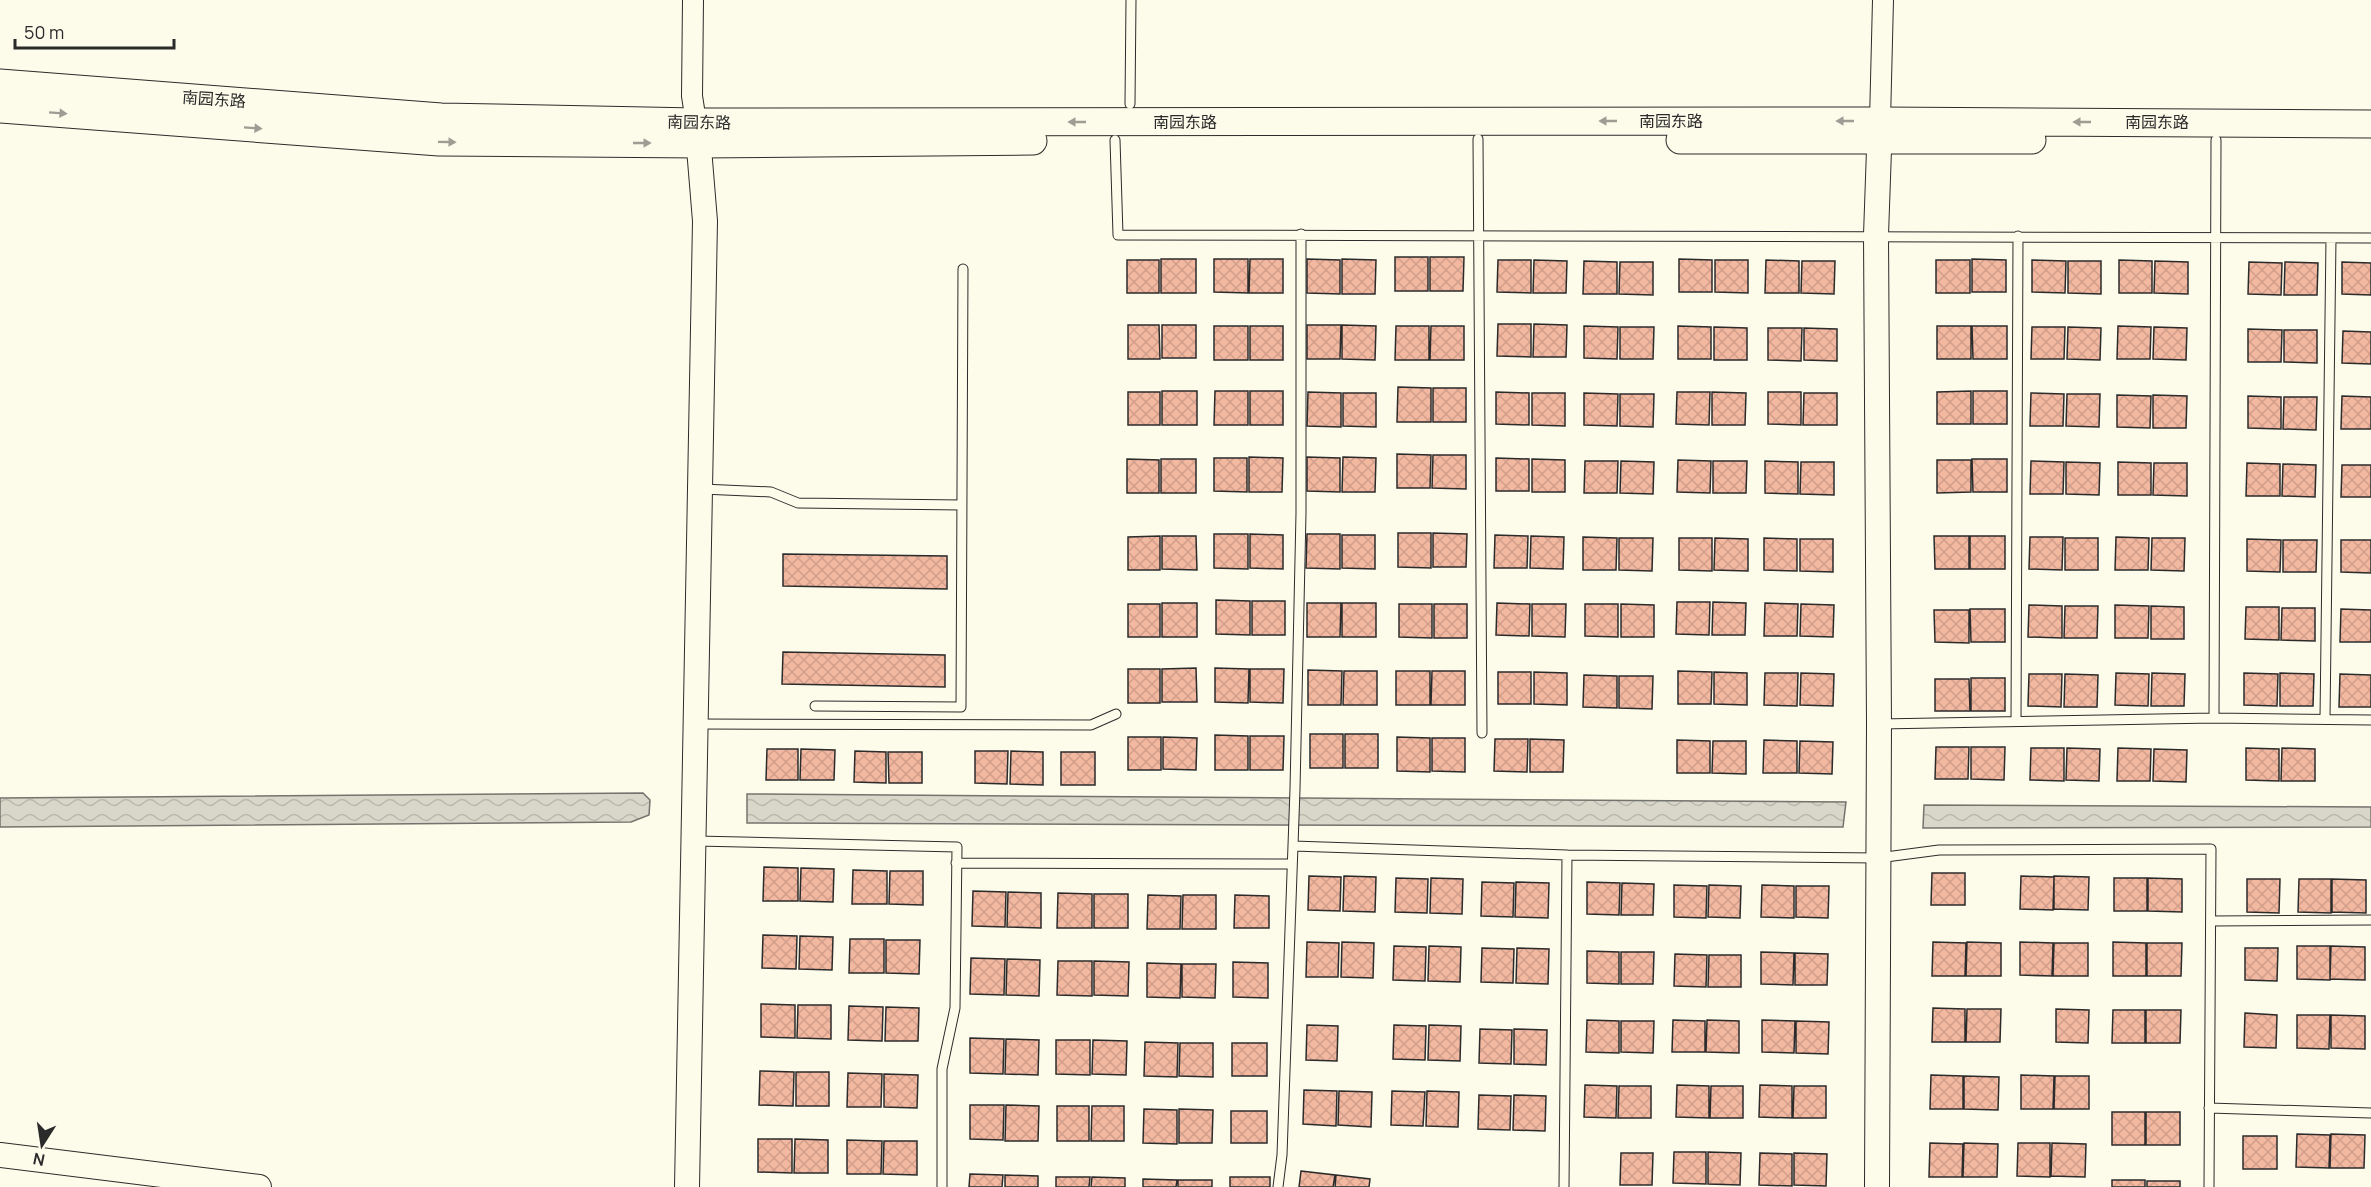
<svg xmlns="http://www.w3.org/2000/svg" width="2371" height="1187" viewBox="0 0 2371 1187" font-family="Manrope,'Noto Sans SC',sans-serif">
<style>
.water{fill:url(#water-waves);stroke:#74746e;stroke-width:1.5}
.building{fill:url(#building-cross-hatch);stroke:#2b2b2b;stroke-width:1.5}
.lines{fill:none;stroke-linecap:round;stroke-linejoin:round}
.service-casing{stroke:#2b2b2b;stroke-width:11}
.minor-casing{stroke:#2b2b2b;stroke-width:22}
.tertiary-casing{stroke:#2b2b2b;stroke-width:26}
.secondary-casing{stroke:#2b2b2b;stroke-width:29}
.service{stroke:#fdfbea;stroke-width:9}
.minor{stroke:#fdfbea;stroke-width:20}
.tertiary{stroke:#fdfbea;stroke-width:24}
.secondary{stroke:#fdfbea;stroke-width:27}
.oneway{fill:#9e9d94}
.labels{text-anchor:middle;stroke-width:4.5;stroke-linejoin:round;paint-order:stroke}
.street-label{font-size:16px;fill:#2b2b2b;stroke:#fdfbea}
</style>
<defs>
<pattern id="water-waves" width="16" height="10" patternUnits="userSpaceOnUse" patternTransform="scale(1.5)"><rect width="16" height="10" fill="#d8d7c9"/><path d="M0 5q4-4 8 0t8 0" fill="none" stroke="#bab9ad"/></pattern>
<pattern id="building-cross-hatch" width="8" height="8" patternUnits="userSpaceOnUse" patternTransform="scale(1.5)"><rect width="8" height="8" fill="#f2b8a0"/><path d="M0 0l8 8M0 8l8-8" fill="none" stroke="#d09e8a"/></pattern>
</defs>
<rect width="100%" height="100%" fill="#fdfbea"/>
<!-- water -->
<path class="water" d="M643,793L650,800L649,815L631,822L0,827V798Z
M747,794L1846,802L1843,827L747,823Z
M1924,805L2371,807V827L1923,828Z"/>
<!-- building -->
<path class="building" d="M1395,257H1428V291H1395Z
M1430,257H1464L1463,291H1430Z
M1161,259H1196V293H1161Z
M1214,259H1248V293L1214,292Z
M1250,259H1283V293H1249Z
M1307,259L1340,260V294L1307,293Z
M1342,259L1376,260L1375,294H1342Z
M1679,259L1712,260V292H1679Z
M1972,259L2006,260V292H1972Z
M1127,260H1159V293H1127Z
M1498,260H1531V293L1497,292Z
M1534,260L1567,261L1566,293H1533Z
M1715,260H1748V293L1715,292Z
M1766,260L1799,261V293H1765Z
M1936,260H1970V293H1936Z
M2032,260L2066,261L2065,293L2032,292Z
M2119,260L2152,261V293H2119Z
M1584,261L1617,262V294H1583Z
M1802,261H1835L1834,294L1801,293Z
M2068,261H2101V294L2068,293Z
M2155,261L2188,262V294L2154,293Z
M1620,262H1653V295L1619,294Z
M2249,262L2282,263L2281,295L2248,294Z
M2285,262L2318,263L2317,295H2284Z
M2342,262L2371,263V295L2342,294Z
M1498,324H1531V357L1497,356Z
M1534,324L1567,325L1566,357H1533Z
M1128,325H1159L1160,359H1128Z
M1162,325H1196V358H1162Z
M1307,325H1341L1340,359H1307Z
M1342,325L1376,326L1375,360L1342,359Z
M1214,326H1248V360H1214Z
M1250,326H1283V360H1250Z
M1396,326H1429V360H1395Z
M1431,326H1464V360H1430Z
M1584,326L1618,327L1617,359L1584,358Z
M1678,326L1711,327V359H1678Z
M1937,326H1971V359H1937Z
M1972,326H2007V359H1973Z
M2118,326L2151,327L2150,359H2117Z
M1620,327H1654L1653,359H1620Z
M1714,327L1747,328V360H1714Z
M2032,327H2065L2064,359H2031Z
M2068,327L2101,328L2100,360L2067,359Z
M2154,327L2187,328L2186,360L2153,359Z
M1768,328H1802L1801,361L1768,360Z
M1804,328L1837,329V361L1804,360Z
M2248,329L2282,330L2281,362H2248Z
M2284,330H2317V363L2284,362Z
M2343,331L2371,332V364L2342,363Z
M1398,387L1431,388V422H1397Z
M1433,388H1466V422H1433Z
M1162,391H1197V425H1162Z
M1215,391H1248V425H1214Z
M1250,391H1283V425H1250Z
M1971,391V424H1937V392Z
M1973,391H2007V424H1973Z
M1128,392H1160V425H1128Z
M1308,392L1341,393V427L1307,426Z
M1496,392L1529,393V425L1496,424Z
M1677,392H1710L1709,425L1676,424Z
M1712,392L1746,393L1745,425H1712Z
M1768,392H1801V425L1768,424Z
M1343,393H1376V427L1343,426Z
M1532,393H1565V426L1532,425Z
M1584,393L1618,394L1617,426L1584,425Z
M1804,393H1837V425H1803Z
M2031,393L2064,394L2063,426H2030Z
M1620,394H1654L1653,427L1620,426Z
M2067,394H2100L2099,427L2066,426Z
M2117,395L2151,396L2150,428L2117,427Z
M2153,395L2187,396L2186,428H2153Z
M2248,396L2281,397V429L2248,428Z
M2342,396L2371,397V429H2341Z
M2284,397H2317L2316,430L2283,429Z
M1397,454L1431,455L1430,488H1397Z
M1433,455H1466V489L1432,488Z
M1249,457L1283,458L1282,492H1249Z
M1307,457L1340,458V492L1307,491Z
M1343,457L1376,458L1375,492H1342Z
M1214,458H1247V492L1214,491Z
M1496,458L1529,459V491H1496Z
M1127,459L1159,460V493H1127Z
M1161,459H1196V493H1161Z
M1532,459L1565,460V492H1532Z
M1972,459H2007V492H1973Z
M1678,460L1711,461L1710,493L1677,492Z
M1937,460H1971V492L1937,493Z
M1585,461H1618L1617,493H1584Z
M1621,461L1654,462L1653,494L1620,493Z
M1713,461H1747L1746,493H1713Z
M1765,461L1798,462V494L1765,493Z
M2031,461L2064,462L2063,494H2030Z
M1801,462H1834V495L1800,494Z
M2066,462L2100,463L2099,495L2066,494Z
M2118,462L2151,463V495H2118Z
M2154,463H2187V496L2153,495Z
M2247,463L2280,464V496H2246Z
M2283,464L2316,465L2315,497L2282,496Z
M2342,465H2371V497H2341Z
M1398,533H1431V568L1398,567Z
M1433,533L1467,534L1466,567H1433Z
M1214,534H1248V569L1214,568Z
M1250,534L1283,535V569L1250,568Z
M1307,534H1340V569L1306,568Z
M1342,535H1375V569L1342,568Z
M1495,535L1528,536L1527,568H1494Z
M1160,536V570H1128V537Z
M1162,536H1196L1197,570L1162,569Z
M1531,536L1564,537L1563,569L1530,568Z
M1934,536H1969V569H1935Z
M1970,536H2005V569H1970Z
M1583,537L1617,538L1616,570H1583Z
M2030,537H2063L2062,570L2029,569Z
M2116,537L2149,538L2148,570H2115Z
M1619,538H1653L1652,571L1619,570Z
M1679,538H1712V571L1679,570Z
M1715,538L1748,539V571L1714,570Z
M1764,538L1797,539V571L1764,570Z
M2065,538H2098V570H2065Z
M2152,538H2185L2184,571L2151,570Z
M1800,539H1833V572L1800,571Z
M2247,539L2281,540L2280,572L2247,571Z
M2283,540H2317L2316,572H2283Z
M2341,540H2371V573L2341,572Z
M783,554L947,556V589L783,586Z
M1216,600L1250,601V635L1216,634Z
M1252,601H1285V635H1252Z
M1677,602H1710L1709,635L1676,634Z
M1713,602L1746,603L1745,635H1712Z
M1162,603H1197V637H1162Z
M1307,603H1341L1340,637H1307Z
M1342,603H1376V637H1342Z
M1497,603L1530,604L1529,636L1496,635Z
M1765,603L1798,604L1797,636H1764Z
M1128,604H1160V637H1128Z
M1399,604H1432V638L1399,637Z
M1434,604H1467V638H1434Z
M1532,604H1566L1565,637L1532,636Z
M1585,604H1618V637L1585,636Z
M1621,604L1654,605V637H1621Z
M1801,604L1834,605L1833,637L1800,636Z
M2029,605L2062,606V638L2028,637Z
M2115,605L2149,606L2148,638H2115Z
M2065,606H2098L2097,638H2064Z
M2151,606L2184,607V639H2151Z
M2246,607H2279V640L2245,639Z
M2282,608H2315V641L2281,640Z
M1970,609H2005V642H1971Z
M2341,609L2371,610V642H2340Z
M1934,610H1969V643L1935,642Z
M783,652L945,655V687L782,684Z
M1196,668L1197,702H1162V669Z
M1215,668L1249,669L1248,703L1215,702Z
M1128,669H1160V703H1128Z
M1250,669H1284L1283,703L1250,702Z
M1308,670L1342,671L1341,705H1308Z
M1344,671H1377V705H1343Z
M1396,671H1430V705H1396Z
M1432,671H1465V705H1431Z
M1678,671L1712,672L1711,704H1678Z
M1498,672H1531V704H1498Z
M1534,672L1567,673V705L1534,704Z
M1714,672L1747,673V705L1714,704Z
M1765,673H1798L1797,706L1764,705Z
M1801,673L1834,674L1833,706L1800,705Z
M2116,673L2149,674L2148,706L2115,705Z
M2152,673L2185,674L2184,706H2151Z
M2244,673L2278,674L2277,706L2244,705Z
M2280,673L2314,674L2313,706H2280Z
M2029,674H2062L2061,707L2028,706Z
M2065,674L2098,675L2097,707H2064Z
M2340,674L2371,675V707H2339Z
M1584,675L1617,676V708L1583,707Z
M1619,676H1653L1652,709L1619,708Z
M1971,678H2005V711H1971Z
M1935,679H1969L1970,711H1935Z
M1310,734H1343V768H1310Z
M1345,734H1378V768H1345Z
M1215,735L1248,736V770H1215Z
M1250,736H1284L1283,770H1250Z
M1128,737H1161V770H1128Z
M1163,737L1197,738L1196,770L1163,769Z
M1397,737L1430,738V772L1397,771Z
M1432,738H1465V772L1432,771Z
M1495,739H1528L1527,772L1494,771Z
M1530,739L1564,740L1563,772H1530Z
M1677,740L1710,741V773H1677Z
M1764,740L1797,741V773H1763Z
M1713,741H1746V774L1712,773Z
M1800,741L1833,742L1832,774L1799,773Z
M1936,747H1969L1968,779H1935Z
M1971,747H2005L2004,780L1971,779Z
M2031,748H2064V781L2030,780Z
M2067,748L2100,749L2099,781L2066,780Z
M2118,748L2151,749L2150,781H2117Z
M2246,748L2279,749V781L2246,780Z
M2282,748L2315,749V781H2281Z
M767,749H798V780H766Z
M801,749L835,750L834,780H800Z
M2154,749L2187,750L2186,782L2153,781Z
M855,751L886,752V783L854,782Z
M975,751H1008L1007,784L975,783Z
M1011,751L1043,752V785L1010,784Z
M888,752H922V783H889Z
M1061,752H1095V785H1061Z
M764,867L798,868V901H763Z
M801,868L834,869L833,902L800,901Z
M853,870L887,871V904H852Z
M890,871H923V905L889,904Z
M1932,873H1965V905H1931Z
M1309,876L1341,877L1340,911L1308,910Z
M1344,876L1376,877L1375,912L1343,911Z
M2021,876L2054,877L2053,910L2020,909Z
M2054,876L2089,877L2088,910L2054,909Z
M1396,878L1428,879L1427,913L1395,912Z
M1431,878L1463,879L1462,914L1430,913Z
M2114,878H2147V911H2114Z
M2148,878L2182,879V912L2148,911Z
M2247,879H2280L2279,913L2247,912Z
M2299,879H2331V913L2298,912Z
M2332,879L2366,880V913L2332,912Z
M1482,882L1514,883L1513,917L1481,916Z
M1516,882L1549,883L1548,918L1515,917Z
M1587,882L1620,883L1619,915L1587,914Z
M1622,883L1654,884L1653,915H1621Z
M1674,885L1707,886L1706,918L1674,917Z
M1709,885L1741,886L1740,918L1708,917Z
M1762,885L1794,886V918L1761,917Z
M1796,886H1829L1828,918L1796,917Z
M973,891L1006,892L1005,927L972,926Z
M1008,892L1041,893V928L1007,927Z
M1058,893L1092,894V928H1057Z
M1094,894H1128V928H1094Z
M1148,895L1181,896L1180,929H1147Z
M1183,895H1216V929H1182Z
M1235,895L1269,896V928H1234Z
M763,935L797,936L796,969L762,968Z
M800,936L833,937L832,970L799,969Z
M850,939H884V973H849Z
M886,940H920L919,974L886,973Z
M1307,942L1339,943L1338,977H1306Z
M1342,942L1374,943L1373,978L1341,977Z
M1933,942L1966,943L1965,976H1932Z
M1967,942L2001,943V976H1966Z
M2020,942L2053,943L2052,976L2020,975Z
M2113,942L2146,943V976H2113Z
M2054,943H2088V976H2053Z
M2147,943H2182L2181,976H2147Z
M1394,946L1426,947L1425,981L1393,980Z
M1429,946L1461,947L1460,982L1428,981Z
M2297,946H2330V980L2297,979Z
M2331,946L2365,947V980L2330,979Z
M1482,948L1514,949L1513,983L1481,982Z
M1517,948L1549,949L1548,984L1516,983Z
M2245,948H2278L2277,981L2245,980Z
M1587,951L1619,952V984L1587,983Z
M1621,952H1654L1653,984H1621Z
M1761,952L1794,953L1793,985L1761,984Z
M1795,953L1828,954L1827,985H1795Z
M1675,954L1707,955L1706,987L1674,986Z
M1709,955H1741V987H1708Z
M971,958L1005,959L1004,995L970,994Z
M1007,959L1040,960L1039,996L1006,995Z
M1058,961H1092V996L1057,995Z
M1094,961L1129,962L1128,996L1094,995Z
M1233,962L1268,963V998L1233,997Z
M1147,963L1181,964L1180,998L1147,997Z
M1182,964H1216L1215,998L1182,997Z
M761,1004L795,1005V1038L761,1037Z
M798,1005H831V1039L797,1038Z
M849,1006L883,1007L882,1041L848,1040Z
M886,1007L919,1008L918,1041H885Z
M1933,1008L1965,1009V1042H1932Z
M1967,1009H2001L2000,1042H1966Z
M2056,1009L2089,1010L2088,1043L2056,1042Z
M2113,1010H2145V1043H2112Z
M2146,1010H2181L2180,1043H2146Z
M2245,1013L2277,1015L2276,1048L2244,1047Z
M2297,1015H2330L2329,1049L2297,1048Z
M2331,1015L2365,1016V1049L2331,1048Z
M1587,1020L1619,1021V1053L1586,1052Z
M1673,1020L1705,1021V1052H1672Z
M1707,1020L1739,1021V1053L1706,1052Z
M1762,1020L1795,1021L1794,1053L1762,1052Z
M1621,1021H1654L1653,1053L1621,1052Z
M1796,1021L1829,1022L1828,1054L1796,1053Z
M1307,1025L1338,1026L1337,1061L1306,1060Z
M1394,1025L1426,1026L1425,1060L1393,1059Z
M1429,1025L1461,1026L1460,1061L1428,1060Z
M1480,1029L1512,1030L1511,1064L1479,1063Z
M1514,1029L1547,1030L1546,1065L1514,1064Z
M970,1038L1004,1039L1003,1074L970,1073Z
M1006,1039L1039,1040L1038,1075L1005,1074Z
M1056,1040H1090V1075L1056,1074Z
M1093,1040L1127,1041L1126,1075L1092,1074Z
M1145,1042L1178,1043L1177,1077L1144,1076Z
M1180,1043H1213V1077L1179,1076Z
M1232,1043H1267V1076H1232Z
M760,1071L794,1072L793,1106L759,1105Z
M796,1072H829V1106H796Z
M848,1073L882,1074L881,1107H847Z
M884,1074L918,1075L917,1108L884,1107Z
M1931,1075L1963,1076V1109H1930Z
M2021,1075L2054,1076L2053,1109H2021Z
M1964,1076L1999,1077L1998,1110L1964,1109Z
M2055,1076H2089V1109H2054Z
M1585,1085L1617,1086L1616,1118L1584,1117Z
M1677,1085L1709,1086V1118L1676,1117Z
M1760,1085L1792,1086V1118L1759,1117Z
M1619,1086H1651V1118H1618Z
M1711,1086H1743V1118H1710Z
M1794,1086H1826V1118H1793Z
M1304,1090L1337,1091L1336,1126L1303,1124Z
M1339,1091L1372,1092L1371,1127L1338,1125Z
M1392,1091L1425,1092L1423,1126L1391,1125Z
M1427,1091L1459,1092L1458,1127L1426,1126Z
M1479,1095L1511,1096L1510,1130L1478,1129Z
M1514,1095L1546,1096L1545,1131L1513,1130Z
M970,1105H1004L1003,1140L970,1139Z
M1006,1105L1039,1106L1038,1141H1005Z
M1057,1106H1089V1141H1057Z
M1092,1106H1124V1141H1091Z
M1144,1109L1177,1110V1144L1143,1143Z
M1179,1109L1213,1110L1212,1143H1179Z
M1231,1111H1267V1143H1231Z
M2112,1112H2145V1145H2112Z
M2146,1112H2180V1145H2146Z
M2297,1134L2330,1135L2329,1168L2296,1167Z
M2331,1134L2365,1135L2364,1168H2330Z
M2243,1136H2277V1169H2243Z
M758,1139H792V1173L758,1172Z
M795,1139L828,1140V1173H794Z
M847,1140L882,1141L881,1174H847Z
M884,1141H917V1175L883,1174Z
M1930,1143L1963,1144L1962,1177H1929Z
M1964,1143L1998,1144L1997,1177H1963Z
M2018,1143H2050V1177L2017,1176Z
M2052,1143L2086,1144L2085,1177L2051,1176Z
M1674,1152H1706V1184L1673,1183Z
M1708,1152L1741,1153L1740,1185L1708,1184Z
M1621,1153H1653L1652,1185H1620Z
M1760,1153L1792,1154V1186L1759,1185Z
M1794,1153L1827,1154L1826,1186L1794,1185Z
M1301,1171L1335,1175L1333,1187H1299Z
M970,1174L1003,1175L1002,1187H969Z
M1005,1175L1038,1176V1187H1005Z
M1336,1175L1370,1179L1369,1187H1335Z
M1056,1177H1090L1089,1187H1056Z
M1092,1177L1125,1178V1187H1091Z
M1230,1177H1270V1187H1230Z
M1143,1179L1177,1180L1176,1187H1143Z
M1178,1180H1212V1187H1178Z
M2112,1180H2145V1187H2112Z
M2147,1181H2180V1187H2147Z"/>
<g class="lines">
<defs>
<path id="service" d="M1130,104L1131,0
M1478,139L1482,733
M1115,140L1118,235L2371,238
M702,489L771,492L798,503L962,505
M815,706L961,707L963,269
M2214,718L2216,140
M2325,719L2331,238
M2016,721L2018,236
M698,724L1091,725L1116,714
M1879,724L2214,718L2371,720
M696,841L957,847L955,1008L942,1069V1187
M1293,846L1567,855L1564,1187
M1567,855L1878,858L1939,850L2211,849L2209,1187
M956,863L1291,864
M2211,921L2371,920
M2209,1108L2371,1113
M1278,1187L1282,1155L1295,789L1301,513V234"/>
<path id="minor" d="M693,0L692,96L696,122
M1880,121L1883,0"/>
<path id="tertiary" d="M0,1155L259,1187
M687,1187L705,221L697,124
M1877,1187L1879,724L1876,235L1880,121"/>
<path id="secondary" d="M0,83L441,117L696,122L1880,121L2371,124
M0,109L439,142L700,144L1033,141
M1680,140H2032"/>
</defs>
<!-- service casing -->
<use href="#service" class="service-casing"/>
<!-- minor casing -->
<use href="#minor" class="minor-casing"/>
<!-- tertiary casing -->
<use href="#tertiary" class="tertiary-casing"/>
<!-- secondary casing -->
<use href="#secondary" class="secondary-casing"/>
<!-- service -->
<use href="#service" class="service"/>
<!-- minor -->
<use href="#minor" class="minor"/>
<!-- tertiary -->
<use href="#tertiary" class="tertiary"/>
<!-- secondary -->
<use href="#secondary" class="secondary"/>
</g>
<!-- one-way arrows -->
<defs><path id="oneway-solid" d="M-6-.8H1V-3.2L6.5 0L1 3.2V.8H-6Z" transform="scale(1.5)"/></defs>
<g class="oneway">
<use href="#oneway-solid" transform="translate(58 113) rotate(4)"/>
<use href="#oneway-solid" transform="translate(1608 121) rotate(180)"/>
<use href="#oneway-solid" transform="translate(1845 121) rotate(180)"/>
<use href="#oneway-solid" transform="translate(1077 122) rotate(-180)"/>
<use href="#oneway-solid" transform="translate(2082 122) rotate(-180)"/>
<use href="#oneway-solid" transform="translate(253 128) rotate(4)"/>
<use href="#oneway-solid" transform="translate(447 142) rotate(1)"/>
<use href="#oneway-solid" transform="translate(642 143)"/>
</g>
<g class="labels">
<!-- street labels -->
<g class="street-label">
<text transform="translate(214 99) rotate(4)" y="6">南园东路</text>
<text x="1671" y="127">南园东路</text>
<text transform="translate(699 122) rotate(1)" y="6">南园东路</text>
<text x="1185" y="128">南园东路</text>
<text x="2157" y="128">南园东路</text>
</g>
</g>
<!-- north arrow -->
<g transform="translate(42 1145) rotate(192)" stroke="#fdfbea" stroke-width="4.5" paint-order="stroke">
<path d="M0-4.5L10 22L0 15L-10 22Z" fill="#2b2b2b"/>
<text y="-9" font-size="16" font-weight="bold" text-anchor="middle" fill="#2b2b2b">N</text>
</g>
<!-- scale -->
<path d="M15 39v9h159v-9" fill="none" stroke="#2b2b2b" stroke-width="3"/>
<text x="24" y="39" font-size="18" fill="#2b2b2b" stroke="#fdfbea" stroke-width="4.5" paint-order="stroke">50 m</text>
</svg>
